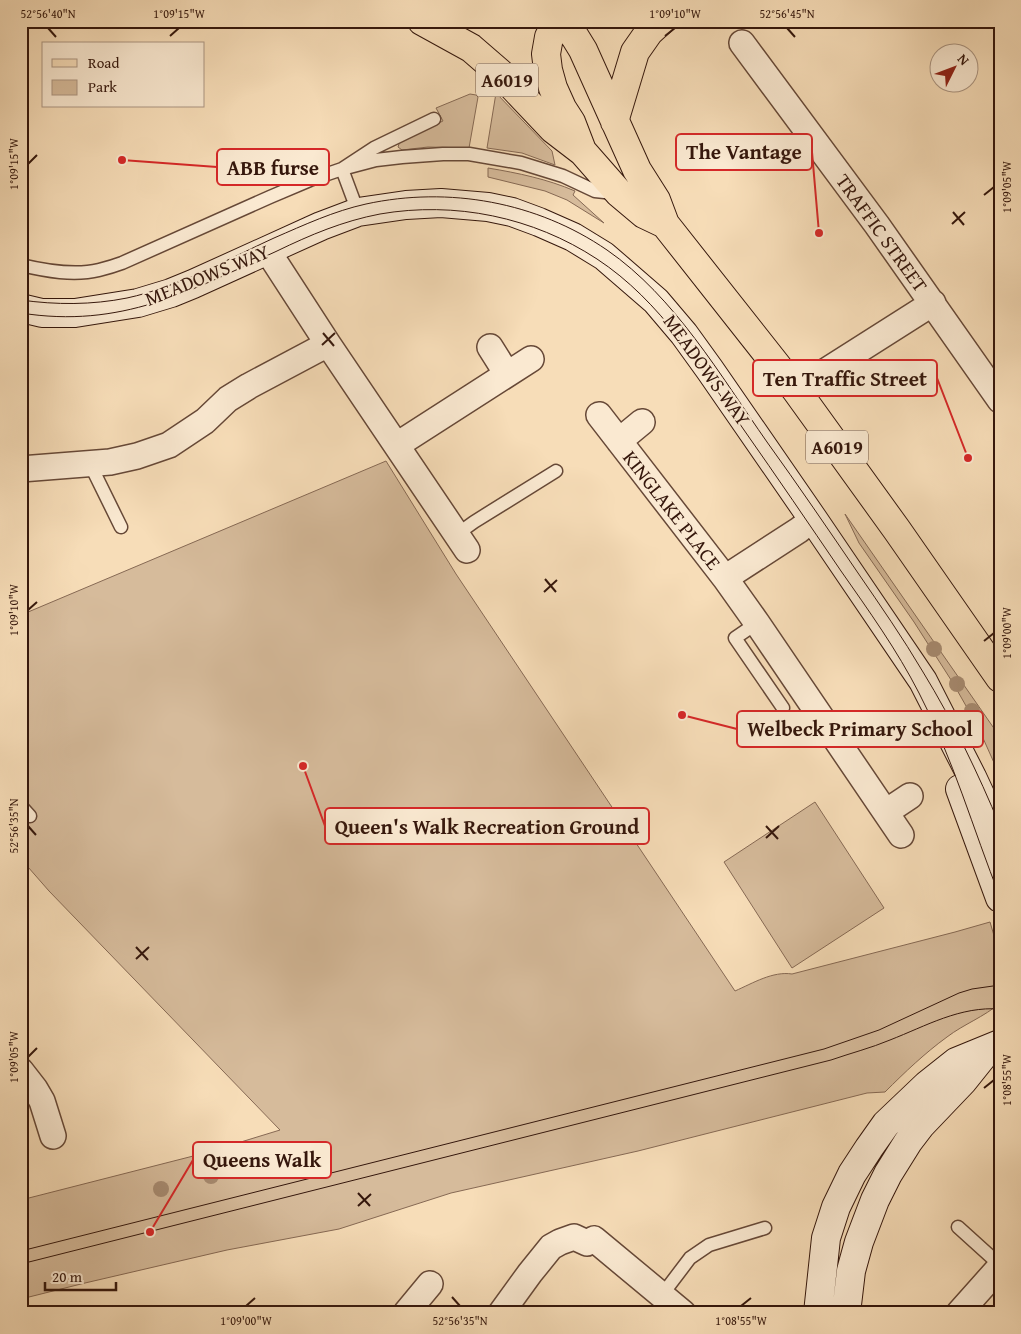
<svg xmlns="http://www.w3.org/2000/svg" width="1021" height="1334" viewBox="0 0 1021 1334" font-family="'Gentium Book Plus',serif">
<style>
.green{fill:#d6bb9b;stroke:#866954}
.lines{fill:none;stroke-linecap:round;stroke-linejoin:round}
.lane-casing{stroke:#664837;stroke-width:15}
.street-casing{stroke:#664837;stroke-width:28}
.secondary-casing{stroke:#35170c;stroke-width:30}
.primary-casing{stroke:#35170c;stroke-width:30}
.lane{stroke:#fae9d1;stroke-width:12}
.street{stroke:#fae9d1;stroke-width:25}
.secondary{stroke:#fae9d1;stroke-width:28}
.primary{stroke:#f7ddb8;stroke-width:28}
.tram{stroke:#35170c;stroke-width:1}
.tree{fill:#a78b71}
.ticks{fill:none;stroke:#35170c;stroke-width:2}
.labels{text-anchor:middle;stroke-width:4.5;stroke-linejoin:round;paint-order:stroke}
.shield{fill:#fae9d1;stroke:#705647;stroke-width:1}
.shield-label{font-size:19px;font-weight:bold;fill:#35170c}
.street-label{font-size:20px;fill:#35170c;stroke:#fae9d1}
.leader{fill:none;stroke:#d62828;stroke-width:2}
.callout-dot{fill:#d62828;stroke:#fae9d1;stroke-width:2}
.callout{fill:#fae9d1;stroke:#d62828;stroke-width:2}
.callout-label{font-size:21px;text-anchor:middle;font-weight:bold;fill:#35170c}
.neatline{fill:none;stroke:#35170c;stroke-width:2}
.ticks-label{font-size:12px;text-anchor:middle;fill:#35170c}
</style>
<rect width="100%" height="100%" fill="#f7ddb8"/>
<filter id="stains"><feTurbulence type="fractalNoise" baseFrequency=".004" numOctaves="4"/><feColorMatrix values="0 0 0 0 .2 0 0 0 0 .09 0 0 0 0 .02 0 0 0 .5 -.17"/></filter>
<radialGradient id="worn" r=".72"><stop offset=".6" stop-color="#630" stop-opacity="0"/><stop offset="1" stop-color="#630" stop-opacity=".3"/></radialGradient>
<!-- green -->
<path class="green" d="M496,93L552,151L555,165L522,153L487,148Z
M470,94L476,95L478,97L469,148L428,147L402,150L398,147L400,141L443,121L436,108Z
M488,168C518,173 547,179 575,191L573,195L604,223L567,200L545,191L488,177Z
M386,461L456,574L735,991C753,983 773,971 792,974L955,932L990,922L1000,956V1003C984,1017 964,1024 947,1037C925,1053 905,1072 885,1092L867,1093L638,1151L451,1193L339,1229L227,1250L85,1283L21,1299V1200L205,1153L280,1130L49,891L21,859V615Z
M845,514L1000,737V776L978,727L953,683L914,622L859,543Z
M815,802L884,908L792,968L724,862Z"/>
<g class="lines">
<defs>
<path id="lane" d="M358,212L342,169L376,160L402,157L443,154H469L521,163L563,176L595,191L614,193
M21,265C46,271 74,276 99,270C107,268 114,266 122,263L270,197L310,180L342,169L374,148L434,119
M90,464L121,527
M456,535L474,522L556,471
M757,623L735,638L783,708
M21,806L30,816
M958,1227L1000,1265
M662,1295L690,1258L709,1245L765,1228"/>
<path id="street" d="M742,43L877,225L1000,400
M267,250L328,344L467,550
M490,347L507,374
M796,390L933,303
M599,415L725,578L757,623L901,835
M619,441L642,422
M397,445L531,359
M21,469L110,462L137,456L169,445L205,421L228,399L249,386L328,344
M725,578L799,530L813,519
M886,812L910,796
M21,1071L35,1089L42,1101L53,1136
M406,1313L430,1284
M501,1313L530,1273L551,1247L560,1242L574,1237L587,1243L594,1239L683,1313
M959,1313L1000,1267"/>
<path id="secondary" d="M21,308L42,313H75L138,303L171,293L193,284L321,226L358,212L406,205L441,203L488,207L512,212L539,222L573,237L604,256L656,301L684,334L710,370L813,519L923,681L972,777L1000,837
M960,789L1000,898
M818,1313L826,1238L836,1207L852,1174L869,1148L886,1124L927,1085L956,1062L1000,1044
M846,1313L851,1271L859,1242L875,1200L888,1174L908,1142L921,1125L963,1081L987,1051"/>
<path id="primary" d="M422,21L471,48L501,74L553,129L583,152L619,193L644,214L665,224
M557,21L549,37L546,54L548,70L553,88L562,108L571,122L581,148
M562,21L575,37L583,50L637,170L656,200L665,224L796,390L897,530L1000,678
M615,122L616,115L635,52L649,32L661,21"/>
</defs>
<!-- lane casing -->
<use href="#lane" class="lane-casing"/>
<!-- street casing -->
<use href="#street" class="street-casing"/>
<!-- secondary casing -->
<use href="#secondary" class="secondary-casing"/>
<!-- primary casing -->
<use href="#primary" class="primary-casing"/>
<!-- lane -->
<use href="#lane" class="lane"/>
<!-- street -->
<use href="#street" class="street"/>
<!-- secondary -->
<use href="#secondary" class="secondary"/>
<!-- primary -->
<use href="#primary" class="primary"/>
<!-- tram -->
<path class="tram" d="M21,300C56,305 92,305 127,298C178,287 226,260 274,238C304,225 334,211 366,204C449,186 537,202 607,250C675,297 720,375 767,442C798,485 828,529 858,573C880,605 903,638 923,672C953,721 978,773 1000,826
M21,313C121,329 190,291 277,251C310,235 343,221 380,214C455,201 533,217 597,259C661,301 701,368 744,430C777,477 809,524 841,571C869,611 897,650 919,693C953,758 973,829 1000,897
M21,1251L824,1049L879,1030L959,993L972,989L1000,985
M21,1264L831,1060C851,1053 871,1048 890,1040C926,1026 960,1006 1000,1009"/>
</g>
<!-- trees -->
<g class="tree">
<circle cx="934" cy="649" r="8"/>
<circle cx="957" cy="684" r="8"/>
<circle cx="972" cy="711" r="8"/>
<circle cx="211" cy="1176" r="8"/>
<circle cx="161" cy="1189" r="8"/>
</g>
<!-- ticks -->
<path class="ticks" d="M48,28L56,37M787,28L795,37M170,36L179,28M665,36L675,28M28,164L37,155M984,195L994,187M953,212L964,225M952,224L965,212M323,333L334,346M322,345L335,333M545,579L556,592M544,592L557,580M28,610L37,602M984,641L994,633M28,826L36,835M766,826L778,839M766,838L779,826M136,947L148,960M136,959L149,947M28,1057L37,1048M984,1088L994,1080M358,1193L370,1206M358,1206L371,1194M452,1297L460,1306M246,1306L255,1298M741,1306L751,1298"/>
<g class="labels">
<!-- shield labels -->
<g class="shield">
<rect x="476" y="63.5" width="62" height="33" rx="4"/>
<rect x="806" y="430.5" width="62" height="33" rx="4"/>
</g>
<g class="shield-label">
<text x="507" y="87">A6019</text>
<text x="837" y="454">A6019</text>
</g>
<!-- street labels -->
<g class="street-label">
<text transform="translate(882 233) rotate(54)" y="7">TRAFFIC STREET</text>
<text transform="translate(207 275) rotate(-22)" y="7">MEADOWS WAY</text>
<text transform="translate(707 370) rotate(54)" y="7">MEADOWS WAY</text>
<text transform="translate(672 510) rotate(52)" y="7">KINGLAKE PLACE</text>
</g>
</g>
<!-- callouts -->
<path class="leader" d="M819 233L812 152M122 160L217 167M968 458L937 378M682 715L737 729M303 766L325 826M150 1232L193 1160"/>
<g class="callout-dot">
<circle cx="819" cy="233" r="5"/>
<circle cx="122" cy="160" r="5"/>
<circle cx="968" cy="458" r="5"/>
<circle cx="682" cy="715" r="5"/>
<circle cx="303" cy="766" r="5"/>
<circle cx="150" cy="1232" r="5"/>
</g>
<g class="callout">
<rect x="676" y="134" width="136" height="36" rx="5"/>
<rect x="217" y="149" width="112" height="36" rx="5"/>
<rect x="753" y="360" width="184" height="36" rx="5"/>
<rect x="737" y="711" width="246" height="36" rx="5"/>
<rect x="325" y="808" width="324" height="36" rx="5"/>
<rect x="193" y="1142" width="138" height="36" rx="5"/>
</g>
<g class="callout-label">
<text x="744" y="159">The Vantage</text>
<text x="273" y="175">ABB furse</text>
<text x="845" y="386">Ten Traffic Street</text>
<text x="860" y="736">Welbeck Primary School</text>
<text x="487" y="834">Queen's Walk Recreation Ground</text>
<text x="262" y="1167">Queens Walk</text>
</g>
<!-- margin -->
<rect width="1021" height="1334" fill="none" stroke="#f7ddb8" stroke-width="55"/>
<!-- legend -->
<rect x="42" y="42" width="162" height="65" fill="#fae9d1" stroke="#ab9582"/>
<rect x="52" y="59" width="25" height="8" fill="#f7ddb8" stroke="#ab9582"/>
<text x="88" y="68" font-size="15" fill="#35170c">Road</text>
<rect x="52" y="80" width="25" height="15" fill="#d6bb9b" stroke="#ab9582"/>
<text x="88" y="92" font-size="15" fill="#35170c">Park</text>
<!-- north arrow -->
<g transform="translate(954 68) rotate(48)"><circle r="24" fill="#fae9d1" stroke="#ab9582"/>
<path d="M0-4L9 19L0 12L-9 19Z" fill="#8f2418"/>
<text y="-8" font-size="14" font-weight="bold" text-anchor="middle" fill="#35170c">N</text>
</g>
<!-- scale -->
<path d="M45 1282v8h71v-8" fill="none" stroke="#35170c" stroke-width="2.5"/>
<text x="52" y="1282" font-size="15" fill="#35170c" stroke="#fae9d1" stroke-width="4" paint-order="stroke">20 m</text>
<rect x="28" y="28" width="966" height="1278" class="neatline"/>
<g class="ticks-label">
<text x="48" y="18">52°56'40"N</text>
<text x="179" y="18">1°09'15"W</text>
<text x="675" y="18">1°09'10"W</text>
<text x="787" y="18">52°56'45"N</text>
<text transform="translate(14 164) rotate(-90)" y="4">1°09'15"W</text>
<text transform="translate(1007 187) rotate(-90)" y="4">1°09'05"W</text>
<text transform="translate(14 610) rotate(-90)" y="4">1°09'10"W</text>
<text transform="translate(1007 633) rotate(-90)" y="4">1°09'00"W</text>
<text transform="translate(14 826) rotate(-90)" y="4">52°56'35"N</text>
<text transform="translate(14 1057) rotate(-90)" y="4">1°09'05"W</text>
<text transform="translate(1007 1080) rotate(-90)" y="4">1°08'55"W</text>
<text x="246" y="1325">1°09'00"W</text>
<text x="460" y="1325">52°56'35"N</text>
<text x="741" y="1325">1°08'55"W</text>
</g>
<rect width="100%" height="100%" filter="url(#stains)"/>
<rect width="100%" height="100%" fill="url(#worn)"/>
</svg>
